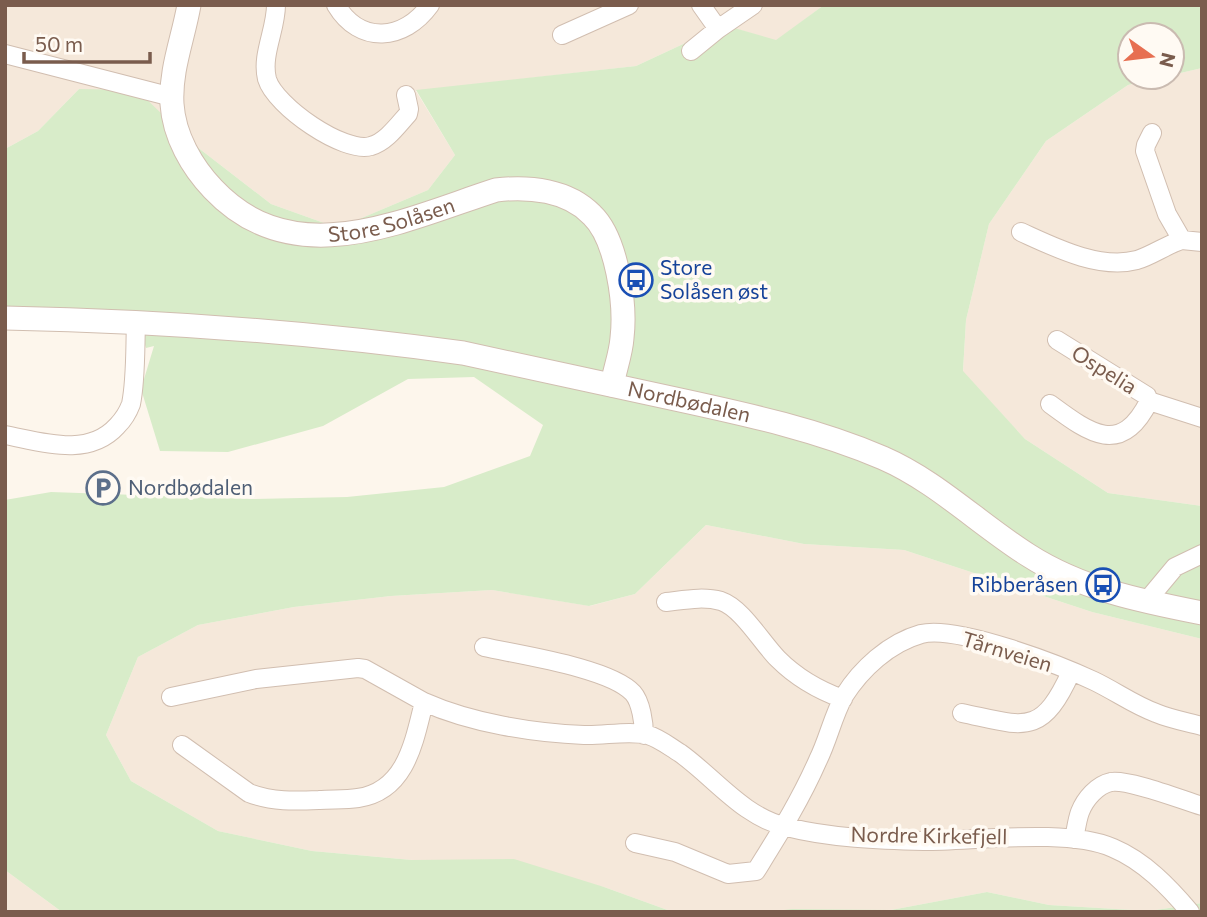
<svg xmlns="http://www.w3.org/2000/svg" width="1207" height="917" viewBox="0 0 1207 917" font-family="Commissioner,sans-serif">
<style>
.residential{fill:#f5e8da}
.green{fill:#d8ecc9}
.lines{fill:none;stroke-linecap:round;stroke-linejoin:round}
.minor-casing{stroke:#d1beb0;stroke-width:20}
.tertiary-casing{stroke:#d1beb0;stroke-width:25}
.minor{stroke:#fff;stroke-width:18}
.tertiary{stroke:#fff;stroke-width:23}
.labels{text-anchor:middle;stroke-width:7;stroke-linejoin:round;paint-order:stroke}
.street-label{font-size:21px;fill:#7a5c4d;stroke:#fffaf3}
.transit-label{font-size:21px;fill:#164399;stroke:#fffaf3;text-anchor:start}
.service-label{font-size:21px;fill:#4e5e75;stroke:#fffaf3;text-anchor:start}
</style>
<rect width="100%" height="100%" fill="#fdf6ec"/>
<!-- residential -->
<path class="residential" d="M5,5H824L776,41L724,25L636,66L416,91L455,155L428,190L338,228L271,204L192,143L79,89L38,131L5,149Z
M1202,68V506L1108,493L1025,439L963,372L966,320L989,224L1046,141L1128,85L1162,77H1172V75Z
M706,525L804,544L904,550L1092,612L1202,639V903L1149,911L1049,905L987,892L891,910L673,912L604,887L412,860L312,851L218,831L131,781L106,735L138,657L198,625L294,607L391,596L492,590L590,606L635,594Z
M5,870L62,912H5Z"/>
<!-- green -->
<path class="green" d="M824,5H1202V68L1172,75V35H1130V77H1162L1128,85L1046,141L989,224L966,320L963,371L1025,439L1108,493L1202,506V639L1092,612L904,550L804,544L706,525L635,594L589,606L492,590L391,596L294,607L198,625L138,657L106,735L131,781L218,831L312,851L412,860L514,859L604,887L673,912H62L5,870V500L51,492L250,499L347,497L444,487L530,456L543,425L474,377L408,379L323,426L228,452L160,451L141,389L154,346L146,348L139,326L5,323V149L38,131L79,89L137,90L192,143L271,204L338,228L428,190L455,155L416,90L636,66L724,25L776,40Z
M987,892L1049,905L1149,911L1202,903V912H768L792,909L891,910Z"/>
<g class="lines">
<defs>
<path id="minor" d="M276,5C276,30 261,55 267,79C275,106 344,154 371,146C386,142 398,125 408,114L409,109L406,95
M336,5C360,45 404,41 430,5
M701,5L718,29
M562,35L629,5
M691,51L718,29L753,5
M5,54L172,97
M1152,133L1146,145L1145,151L1167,214L1182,240L1202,242
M1021,232C1054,247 1099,270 1137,260C1153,255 1166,245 1182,240
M1057,340L1147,396L1149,401L1202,418
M1050,404C1088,432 1121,458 1149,401
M5,435C42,442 88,458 117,426C123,420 128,412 131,404C136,380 135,348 136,323
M666,602C684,600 703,596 721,601C742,608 762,643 778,659C797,678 818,690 843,699
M1149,602L1150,597L1175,567L1202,554
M484,647C520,655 610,668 633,693C641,702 644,723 644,735
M171,697L256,679L358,668L365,669L424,702
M962,713C1024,726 1041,738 1071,672
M182,745L249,793C272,802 295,801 319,800C332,799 345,800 358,798C406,791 414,742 424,702C471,723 533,733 584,735C603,736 630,730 648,735C659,738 670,747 680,753C715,778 743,817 787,827C829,838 881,840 924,841C975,841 1068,828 1113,848C1144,861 1169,887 1190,912
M1074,839C1076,830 1077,820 1080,812C1085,799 1097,785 1111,782C1129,779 1182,800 1202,806
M635,843L675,852L728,874L756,871C779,834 800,801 818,760C828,740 833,716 844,696C861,669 889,643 921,634C957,625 1060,665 1094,681C1115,691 1134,705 1156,713C1170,719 1187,722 1202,726"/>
<g id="tertiary">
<path id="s1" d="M189,5C183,39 170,70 172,104C174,136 192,167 213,189C294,275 403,220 496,190C529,186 568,190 592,215C617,239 626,304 622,338C621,353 615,369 612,385"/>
<path id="s2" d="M5,318C158,321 311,332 463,353C535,369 608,384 680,400C749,415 818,430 883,458C936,481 979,524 1028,555C1081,589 1141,601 1202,613"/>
</g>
</defs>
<!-- minor casing -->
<use href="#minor" class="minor-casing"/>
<!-- tertiary casing -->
<use href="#tertiary" class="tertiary-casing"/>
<!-- minor -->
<use href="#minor" class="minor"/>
<!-- tertiary -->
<use href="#tertiary" class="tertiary"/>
</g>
<!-- icons -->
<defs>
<symbol id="bus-ring" viewBox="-11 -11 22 22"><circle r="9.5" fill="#fffaf3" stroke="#1a4fb4" stroke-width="1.5"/><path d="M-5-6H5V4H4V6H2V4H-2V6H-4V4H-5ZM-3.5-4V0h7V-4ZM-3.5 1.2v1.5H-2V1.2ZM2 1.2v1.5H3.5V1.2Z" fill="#1a4fb4"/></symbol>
<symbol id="parking-ring" viewBox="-11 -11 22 22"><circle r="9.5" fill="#fffaf3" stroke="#5c6f8a" stroke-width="1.5"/><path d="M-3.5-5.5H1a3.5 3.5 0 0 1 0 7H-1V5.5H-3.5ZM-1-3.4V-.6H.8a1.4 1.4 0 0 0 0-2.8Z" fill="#5c6f8a"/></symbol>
</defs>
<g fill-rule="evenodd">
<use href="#bus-ring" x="617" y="261" width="38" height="38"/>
<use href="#parking-ring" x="84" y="469" width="38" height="38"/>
<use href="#bus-ring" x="1084" y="566" width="38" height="38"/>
</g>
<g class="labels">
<!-- street labels -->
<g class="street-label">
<text dy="7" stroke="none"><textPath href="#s1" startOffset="390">Store Solåsen</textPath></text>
<text transform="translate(1104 370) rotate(32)" y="7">Ospelia</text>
<text dy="7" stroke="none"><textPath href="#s2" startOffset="691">Nordbødalen</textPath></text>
<text transform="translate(1007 652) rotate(17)" y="7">Tårnveien</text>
<text transform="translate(929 836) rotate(1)" y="7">Nordre Kirkefjell</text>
</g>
<!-- transit labels -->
<g class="transit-label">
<text x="660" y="275">Store<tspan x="660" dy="24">Solåsen øst</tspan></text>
<text x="1078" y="592" text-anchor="end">Ribberåsen</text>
</g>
<!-- service labels -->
<g class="service-label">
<text x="128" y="495">Nordbødalen</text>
</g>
</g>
<!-- border -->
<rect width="1207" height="917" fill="none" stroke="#7a5c4d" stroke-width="14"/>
<!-- north arrow -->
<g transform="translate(1151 56) rotate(104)"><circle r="33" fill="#fffaf3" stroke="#cabbb1" stroke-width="2"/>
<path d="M0-5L12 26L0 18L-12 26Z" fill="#e76f51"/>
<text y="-10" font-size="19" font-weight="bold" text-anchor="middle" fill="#7a5c4d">N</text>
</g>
<!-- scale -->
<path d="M24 52v10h126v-10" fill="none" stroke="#7a5c4d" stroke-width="3.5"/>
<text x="35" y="52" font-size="21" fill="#7a5c4d" stroke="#fffaf3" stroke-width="5" paint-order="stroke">50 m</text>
</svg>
